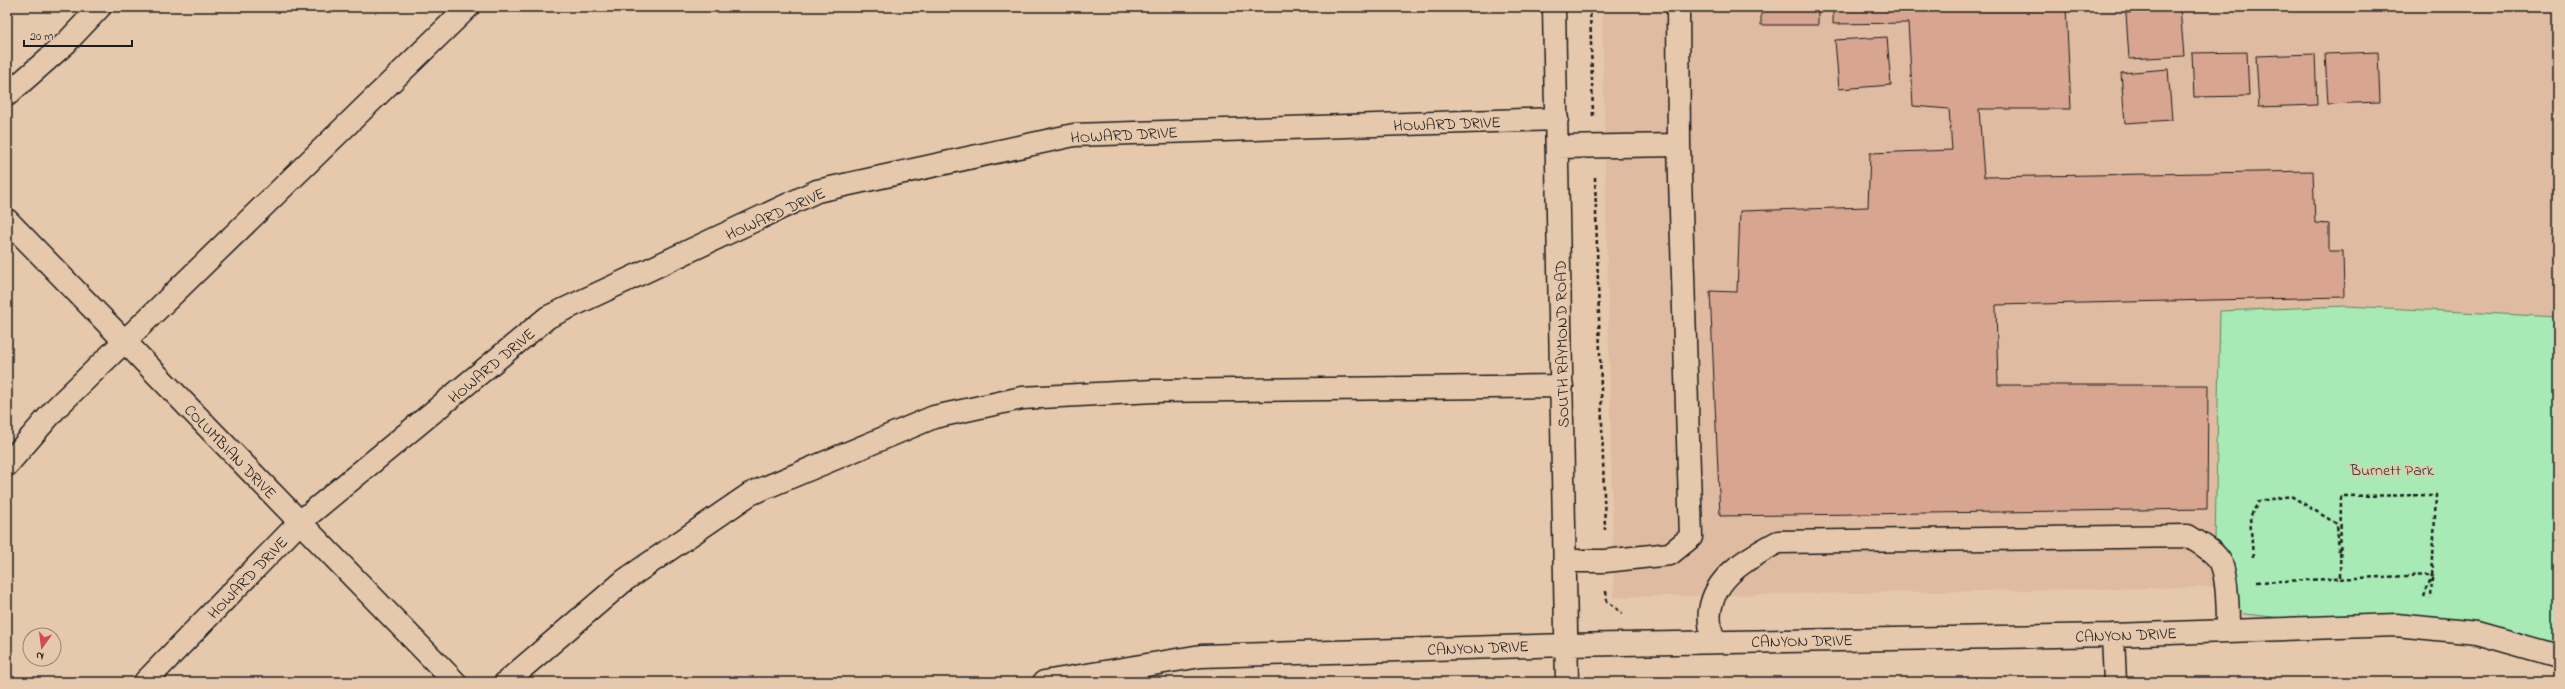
<svg xmlns="http://www.w3.org/2000/svg" width="2565" height="689" viewBox="0 0 2565 689" font-family="'Indie Flower',sans-serif">
<style>
.built{fill:#debba1}
.green{fill:#a7eab5;stroke:#628368}
.building{fill:#d7a590;stroke:#1c1c1c}
.lines{fill:none;stroke-linecap:round;stroke-linejoin:round}
.minor-casing{stroke:#1c1c1c;stroke-width:25}
.path{stroke:#1c1c1c;stroke-width:2.5;stroke-dasharray:4 3;stroke-linecap:butt}
.minor{stroke:#e6c9ad;stroke-width:22}
.labels{text-anchor:middle;stroke-width:3.5;stroke-linejoin:round;paint-order:stroke}
.street-label{font-size:16px;fill:#1c1c1c;stroke:#e6c9ad}
.park-label{font-size:16px;fill:#313b33;stroke:#e6c9ad}
</style>
<rect width="100%" height="100%" fill="#e6c9ad"/>
<filter id="ink" filterUnits="userSpaceOnUse"><feTurbulence type="fractalNoise" baseFrequency=".025" numOctaves="2"/><feDisplacementMap in="SourceGraphic" scale="8" xChannelSelector="R" yChannelSelector="G"/><feConvolveMatrix kernelMatrix="1 2 1 2 8 2 1 2 1" color-interpolation-filters="sRGB"/></filter>
<g filter="url(#ink)">
<!-- built -->
<path class="built" d="M1602,7H2558V317L2220,311L2214,587L1614,597Z"/>
<!-- green -->
<path class="green" d="M2347,306L2558,317V646L2244,614L2214,587L2220,311Z"/>
<!-- building -->
<path class="building" d="M1761,7H1818V25H1761Z
M1833,7H2066L2071,109H1979L1984,177L2313,171L2315,223L2329,224V251H2343L2344,297L1996,305L1998,385H2208L2207,509L1720,516L1710,291L1737,292L1740,211L1868,207L1870,153L1952,150L1949,109L1913,106L1908,23L1833,24Z
M2180,8L2184,56L2129,59L2126,13Z
M1887,37L1891,85L1839,89L1835,40Z
M2247,52L2249,96L2194,97L2192,53Z
M2378,52L2380,102L2328,104L2325,54Z
M2315,54L2317,105L2259,107L2256,56Z
M2168,69L2172,120L2125,123L2121,73Z"/>
<g class="lines">
<defs>
<path id="minor" d="M1554,7L1567,682
M7,95L66,43L100,7
M1557,147L1679,145
M7,220L455,682
M7,465L57,407L468,7
M1566,561H1605L1670,554L1691,537L1679,145L1678,7
M2113,635L2115,682
M1712,642C1712,632 1708,620 1710,611C1715,575 1750,557 1778,542L2188,536C2199,543 2215,551 2221,563C2228,578 2228,614 2228,630
M145,682L300,522L548,317L817,191L1074,135L1557,119
M506,682L625,580L750,494L934,417L1022,398L1154,391L1562,386
M1044,682L1201,656L1567,645L2113,635L2396,625L2477,633L2558,656"/>
</defs>
<!-- minor casing -->
<use href="#minor" class="minor-casing"/>
<!-- path -->
<path class="path" d="M1590,7L1593,116
M1595,177L1605,530
M2253,557L2250,517L2259,501L2291,496L2337,524L2339,553
M2340,577L2341,496L2436,495L2431,599
M2257,582L2432,575
M1606,591L1607,601L1622,613
M2424,597L2432,575"/>
<!-- minor -->
<use href="#minor" class="minor"/>
</g>
</g>
<g class="labels">
<!-- street labels -->
<g class="street-label">
<text transform="translate(1447 123) rotate(-2)" y="6">HOWARD DRIVE</text>
<text transform="translate(1124 134) rotate(-3)" y="6">HOWARD DRIVE</text>
<text transform="translate(775 213) rotate(-24)" y="6">HOWARD DRIVE</text>
<text transform="translate(1561 344) rotate(-91)" y="6">SOUTH RAYMOND ROAD</text>
<text transform="translate(491 365) rotate(-40)" y="6">HOWARD DRIVE</text>
<text transform="translate(231 451) rotate(46)" y="6">COLUMBIAN DRIVE</text>
<text transform="translate(247 577) rotate(-46)" y="6">HOWARD DRIVE</text>
<text transform="translate(2126 634) rotate(-2)" y="6">CANYON DRIVE</text>
<text transform="translate(1802 640) rotate(-1)" y="6">CANYON DRIVE</text>
<text transform="translate(1478 647) rotate(-2)" y="6">CANYON DRIVE</text>
</g>
<!-- park labels -->
<g class="park-label">
<text x="2392" y="475">Burnett Park</text>
</g>
</g>
<!-- margin -->
<rect width="2565" height="689" fill="none" stroke="#e6c9ad" stroke-width="24"/>
<rect x="12" y="12" width="2541" height="665" fill="none" stroke="#1c1c1c" stroke-width="1.5" filter="url(#ink)"/>
<!-- north arrow -->
<g transform="translate(42 647) rotate(194)"><circle r="19" fill="#e6c9ad" stroke="#958473"/>
<path d="M0-3L7 15L0 10L-7 15Z" fill="#d1495b"/>
<text y="-6" font-size="11" font-weight="bold" text-anchor="middle" fill="#1c1c1c">N</text>
</g>
<!-- scale -->
<path d="M24 40v6h108v-6" fill="none" stroke="#1c1c1c" stroke-width="2"/>
<text x="30" y="40" font-size="12" fill="#1c1c1c" stroke="#e6c9ad" stroke-width="3" paint-order="stroke">20 m</text>
</svg>
